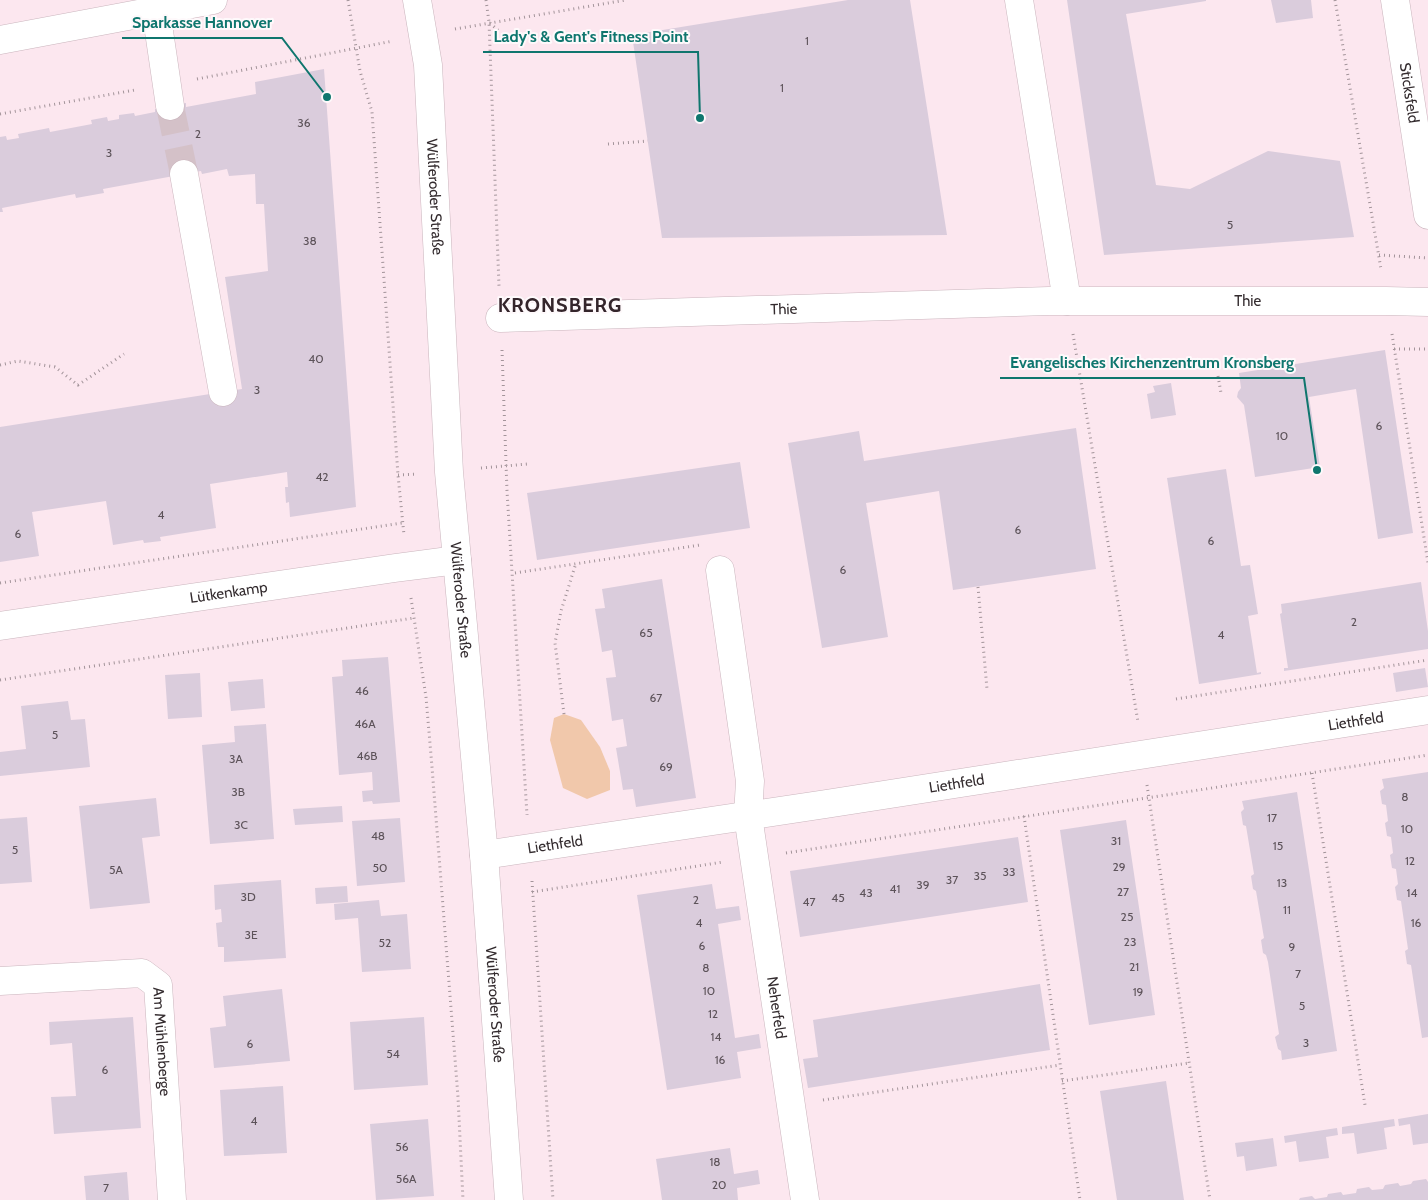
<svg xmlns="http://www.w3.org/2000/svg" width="1428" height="1200" viewBox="0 0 1428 1200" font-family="Cabin,sans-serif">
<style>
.green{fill:#f1c8ab}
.building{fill:#daccdc}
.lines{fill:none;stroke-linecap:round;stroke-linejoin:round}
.minor-tunnel{stroke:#d4c1c8;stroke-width:28;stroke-dasharray:28 14;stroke-linecap:butt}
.minor-casing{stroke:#cab5bd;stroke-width:29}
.major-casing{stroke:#cab5bd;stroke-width:29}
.path{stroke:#a3949a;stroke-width:3;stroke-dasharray:1 4;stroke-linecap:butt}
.minor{stroke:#fff;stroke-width:28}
.major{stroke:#fff;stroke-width:28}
.labels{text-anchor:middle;stroke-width:4;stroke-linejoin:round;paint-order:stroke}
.number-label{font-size:12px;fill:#5d535a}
.street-label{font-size:15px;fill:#332b2e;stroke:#fef9fb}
.district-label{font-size:20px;font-weight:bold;letter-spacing:1px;fill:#34252b;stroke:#fef9fb}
.leader{fill:none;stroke:#0f766e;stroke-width:2}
.callout-dot{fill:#0f766e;stroke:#fef9fb;stroke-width:2}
.callout-label{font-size:16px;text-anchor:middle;font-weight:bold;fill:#0f766e;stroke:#fef9fb;stroke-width:4;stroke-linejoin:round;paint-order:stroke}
</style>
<rect width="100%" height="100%" fill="#fce7ef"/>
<!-- green -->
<path class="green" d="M564,714L581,720L600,747L610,771V790L587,799L563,788L550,740L554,718Z"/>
<!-- building -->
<path class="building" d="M848,0H910L947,235L662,238L632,35Z
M1067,0H1206V1L1126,14L1156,185L1190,189L1268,151L1340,161L1354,237L1104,255Z
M1271,0H1311L1313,18L1276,23Z
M324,69L356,507L290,517L289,502L286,503L285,487H288L287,472L210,484L216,528L160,537L161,541L144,543L143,540L113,545L106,501L32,512L39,556L0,562V427L242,389L225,277L268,271L264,204H256L255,174L229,176L227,169L202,174L201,171L103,189L104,193L76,198L75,194L2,208L3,212H0V137L6,136L7,140L19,138L18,134L49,128L50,132L92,124L91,120L107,117L108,121L119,119V115L134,113L135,116L155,112V109L186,103V107L256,94L255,82Z
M1385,350L1413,533L1378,539L1356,389L1309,397L1320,467L1255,477L1244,405L1237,397L1238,392L1241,388L1239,373Z
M1171,383L1176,415L1151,419L1147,394L1155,392L1153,386Z
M1076,428L1096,569L953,590L939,491L866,503L888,637L822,648L788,443L859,431L864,461Z
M740,462L750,528L537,560L527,493Z
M1226,469L1241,566L1250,565L1258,614L1248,616L1257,673L1261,672V674L1199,684L1167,478Z
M662,579L696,798L636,807L633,789L623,790L616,748L627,746L623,719L612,721L606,678L616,677L612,650L602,652L595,609L605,608L602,589Z
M1421,582L1428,631V649L1284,671V668H1288L1280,614L1282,613L1281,604Z
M388,657L400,802L373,804L372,801L363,802L362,791L373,790L372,772L339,775L332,677L343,676L342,660Z
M1425,668L1428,687L1396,692L1393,673Z
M200,673L202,717L168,719L165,675Z
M263,679L265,708L231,711L228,682Z
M68,701L71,720L85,719L90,767L0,776V752L26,749L21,706Z
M266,724L274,839L210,844L202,745L235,742L234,726Z
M1428,772V1037L1422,1038L1411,965L1407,964L1405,951L1408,949L1401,901L1397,900L1395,887L1398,884L1396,869L1392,868L1390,855L1393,853L1391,837L1387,836L1385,823L1388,821L1386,805L1382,804L1380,791L1384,788L1382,779Z
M1297,792L1337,1051L1282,1060L1281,1051L1278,1049L1275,1037L1279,1034L1268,962L1266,955L1263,953L1261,940L1264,938L1256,891L1253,889L1251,876L1254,874L1246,826L1243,825L1241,812L1244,809L1242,801Z
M156,798L160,836L142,838L150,903L90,909L79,806Z
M342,806L343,822L295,825L293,809Z
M27,817L32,882L0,884V819Z
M400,818L405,882L357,886L352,821Z
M1126,820L1155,1015L1089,1025L1060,830Z
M1018,837L1028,902L800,937L790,871Z
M281,880L286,958L224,962V947H218L216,923L222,922L221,909L215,910L214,885Z
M712,884L716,909L739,906L741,920L718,924L735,1038L759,1034L761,1048L737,1052L741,1078L667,1090L637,895Z
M347,886L348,902L316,904L315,888Z
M379,900L381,916L407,914L411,969L362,972L358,918L335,920L334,904Z
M1040,984L1050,1050L808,1088L803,1059L818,1057L813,1020Z
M282,989L290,1061L214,1068L210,1028L226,1026L223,996Z
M133,1017L141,1128L54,1134L51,1097L76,1096L72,1043L50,1045L49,1022Z
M424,1017L428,1085L354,1090L350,1022Z
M1166,1081L1184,1200H1117L1100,1091Z
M283,1086L287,1153L224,1156L220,1090Z
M1428,1114V1143L1413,1145L1410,1124L1399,1126L1398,1119Z
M428,1119L434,1196L376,1200L370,1124Z
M1394,1119L1395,1126L1384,1128L1387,1149L1357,1154L1354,1133L1342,1134V1127Z
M1337,1128L1338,1135L1326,1137L1329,1158L1299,1162L1296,1141L1285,1143L1284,1136Z
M1273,1138L1277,1166L1246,1171L1244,1156L1237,1157L1235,1143Z
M730,1148L734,1174L758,1170L760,1184L737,1188L738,1200H662L656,1159Z
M127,1172L129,1200H86L84,1176Z
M1426,1179L1428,1182V1200H1299L1300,1198L1312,1196L1315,1199L1327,1197L1328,1194L1341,1192L1343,1195L1356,1193L1357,1189L1369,1187L1372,1190L1383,1189L1385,1185L1398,1183L1400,1186L1411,1184L1413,1181Z"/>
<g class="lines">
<!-- minor-tunnel -->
<path class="minor-tunnel" d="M170,106L184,174"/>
<defs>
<g id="minor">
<path d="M1019,0L1067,301"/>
<path id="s1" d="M1395,0L1428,215"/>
<path d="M156,11L170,106"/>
<path d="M184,174L223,392"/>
<path id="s2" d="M500,318L1049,301H1386L1428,302"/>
<path id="s3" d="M720,570L750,781L748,816L805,1200"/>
<path id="s4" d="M0,626L395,568L457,560"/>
<path id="s5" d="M484,855L826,804L1428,710"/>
<path id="s6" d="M0,981L142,973L158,985L172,1200"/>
</g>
<g id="major">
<path id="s7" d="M417,0L428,65L449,472L484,855L509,1200"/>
<path d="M0,40L213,0"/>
</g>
</defs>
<!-- minor casing -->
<use href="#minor" class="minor-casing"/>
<!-- major casing -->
<use href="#major" class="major-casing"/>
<!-- path -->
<path class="path" d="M348,0L360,71L372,112L398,475L404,535
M486,0L489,22L499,286
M1335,0L1381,269
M490,23L501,33
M455,29L626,0
M197,79L393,41
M0,114L135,90
M608,144L648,141
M1379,255L1428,258
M1073,334L1138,722
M1392,334L1428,563
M1394,349H1428
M502,350L507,491L527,815
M0,365L18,361L55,367L78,385L124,354
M1218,376L1221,393
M481,468L528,464
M398,475L417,474
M515,573L700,545
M0,583L402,523
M978,587L987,689
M411,598L426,697L432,767L458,1097L463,1200
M0,680L414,618
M1176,699L1428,660
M564,714L555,643L561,611L576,563
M1312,773L1365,1105
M1147,785L1210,1200
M1024,816L1080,1200
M786,853L1428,755
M532,881L553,1200
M532,892L723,862
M1062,1081L1189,1063
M823,1100L1060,1065"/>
<!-- minor -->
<use href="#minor" class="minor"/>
<!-- major -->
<use href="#major" class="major"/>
</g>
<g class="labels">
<!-- number labels -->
<g class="number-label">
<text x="807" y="45">1</text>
<text x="782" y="92">1</text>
<text x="304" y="127">36</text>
<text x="198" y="138">2</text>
<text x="109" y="157">3</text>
<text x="1230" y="229">5</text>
<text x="310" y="245">38</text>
<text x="316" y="363">40</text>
<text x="257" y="394">3</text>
<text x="1379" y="430">6</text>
<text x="1282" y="440">10</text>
<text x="322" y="481">42</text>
<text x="161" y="519">4</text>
<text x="1018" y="534">6</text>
<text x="18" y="538">6</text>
<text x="1211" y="545">6</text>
<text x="843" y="574">6</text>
<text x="1354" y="626">2</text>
<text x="646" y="637">65</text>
<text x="1221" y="639">4</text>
<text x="362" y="695">46</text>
<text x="656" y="702">67</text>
<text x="365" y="728">46A</text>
<text x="55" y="739">5</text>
<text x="367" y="760">46B</text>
<text x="236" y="763">3A</text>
<text x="666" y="771">69</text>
<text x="238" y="796">3B</text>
<text x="1405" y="801">8</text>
<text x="1272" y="822">17</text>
<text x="241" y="829">3C</text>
<text x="1407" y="833">10</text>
<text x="378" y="840">48</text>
<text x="1116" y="845">31</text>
<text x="1278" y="850">15</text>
<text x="15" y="854">5</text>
<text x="1410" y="865">12</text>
<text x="1119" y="871">29</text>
<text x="380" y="872">50</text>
<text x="116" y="874">5A</text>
<text x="1009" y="876">33</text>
<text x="980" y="880">35</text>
<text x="952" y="884">37</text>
<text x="1282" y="887">13</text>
<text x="923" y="889">39</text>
<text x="895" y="893">41</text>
<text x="1123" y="896">27</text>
<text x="866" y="897">43</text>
<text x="1412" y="897">14</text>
<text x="248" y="901">3D</text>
<text x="838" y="902">45</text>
<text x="696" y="904">2</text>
<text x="809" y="906">47</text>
<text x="1287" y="914">11</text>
<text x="1127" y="921">25</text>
<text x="699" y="927">4</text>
<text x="1416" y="927">16</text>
<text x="251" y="939">3E</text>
<text x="1130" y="946">23</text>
<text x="385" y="947">52</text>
<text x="702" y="950">6</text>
<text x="1292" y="951">9</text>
<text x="1134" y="971">21</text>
<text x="706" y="972">8</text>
<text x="1298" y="978">7</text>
<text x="709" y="995">10</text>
<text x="1138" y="996">19</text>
<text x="1302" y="1010">5</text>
<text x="713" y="1018">12</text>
<text x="716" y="1041">14</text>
<text x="1306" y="1047">3</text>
<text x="250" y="1048">6</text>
<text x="393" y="1058">54</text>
<text x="720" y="1064">16</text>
<text x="105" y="1074">6</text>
<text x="254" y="1125">4</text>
<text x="402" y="1151">56</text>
<text x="715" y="1166">18</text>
<text x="406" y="1183">56A</text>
<text x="719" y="1189">20</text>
<text x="106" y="1192">7</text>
</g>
<!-- street labels -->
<g class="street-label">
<text dy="5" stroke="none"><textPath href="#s1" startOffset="94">Sticksfeld</textPath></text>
<text dy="5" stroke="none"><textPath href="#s7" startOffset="198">Wülferoder Straße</textPath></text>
<text dy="5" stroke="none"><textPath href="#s2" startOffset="748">Thie</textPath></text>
<text dy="5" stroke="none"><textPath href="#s2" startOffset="284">Thie</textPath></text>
<text dy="5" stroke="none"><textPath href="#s4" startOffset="231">Lütkenkamp</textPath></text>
<text dy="5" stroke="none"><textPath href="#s7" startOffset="602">Wülferoder Straße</textPath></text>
<text dy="5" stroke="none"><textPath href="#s5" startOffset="882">Liethfeld</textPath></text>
<text dy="5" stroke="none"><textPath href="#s5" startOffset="478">Liethfeld</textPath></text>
<text dy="5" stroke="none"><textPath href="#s5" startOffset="72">Liethfeld</textPath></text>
<text dy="5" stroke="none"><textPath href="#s7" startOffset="1008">Wülferoder Straße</textPath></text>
<text dy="5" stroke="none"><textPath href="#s3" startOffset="442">Neherfeld</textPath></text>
<text dy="5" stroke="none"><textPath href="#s6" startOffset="219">Am Mühlenberge</textPath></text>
</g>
<!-- district labels -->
<g class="district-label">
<text x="560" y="312">KRONSBERG</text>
</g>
</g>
<!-- callouts -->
<path class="leader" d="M327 97L282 38H122M700 118L698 52H483M1317 470L1304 378H1000"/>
<g class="callout-dot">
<circle cx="327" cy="97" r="5"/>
<circle cx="700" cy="118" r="5"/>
<circle cx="1317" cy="470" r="5"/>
</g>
<g class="callout-label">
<text x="202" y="28">Sparkasse Hannover</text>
<text x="591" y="42">Lady's &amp; Gent's Fitness Point</text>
<text x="1152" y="368">Evangelisches Kirchenzentrum Kronsberg</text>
</g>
</svg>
